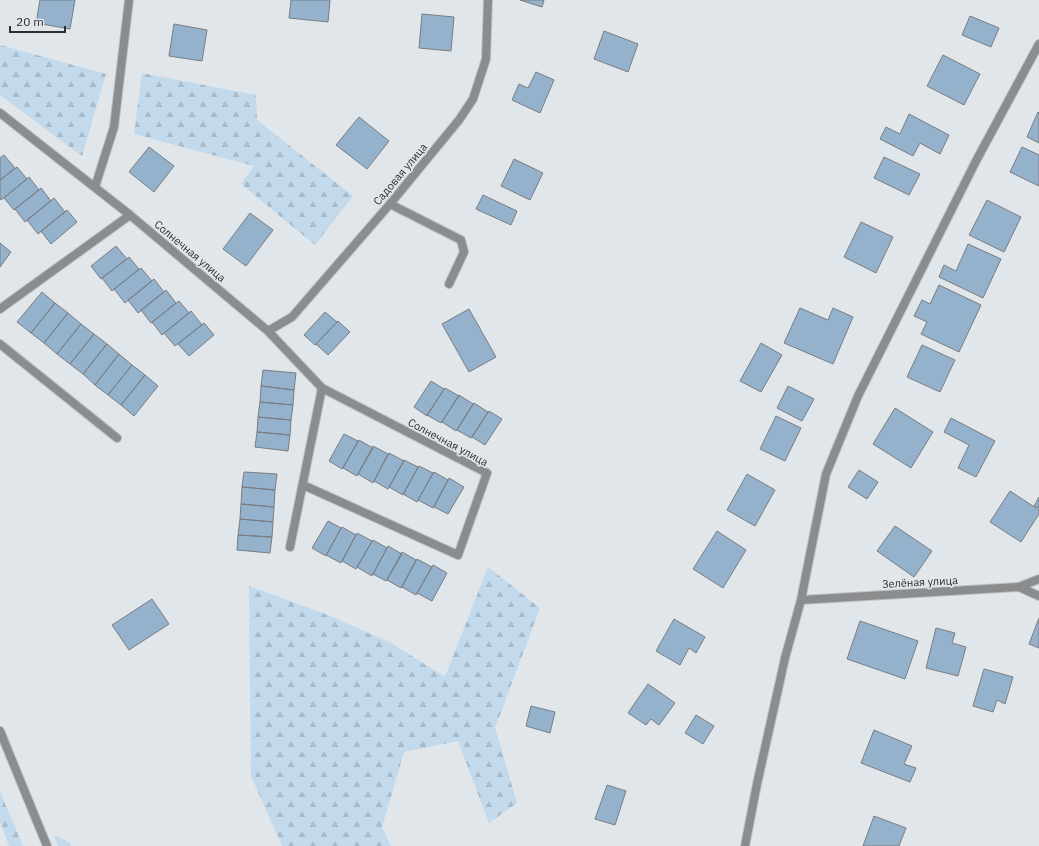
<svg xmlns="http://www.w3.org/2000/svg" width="1039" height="846" viewBox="0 0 1039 846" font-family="'IBM Plex Sans',sans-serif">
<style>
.grass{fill:url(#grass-tufts)}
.forest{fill:url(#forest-firs)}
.building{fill:#95b2cc;stroke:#797d82}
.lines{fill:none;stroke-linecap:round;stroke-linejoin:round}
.service-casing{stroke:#bcc1c5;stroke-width:10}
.minor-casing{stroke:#bcc1c5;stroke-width:10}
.tertiary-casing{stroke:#bcc1c5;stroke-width:10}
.service{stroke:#8a8c8e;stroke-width:8}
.minor{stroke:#8a8c8e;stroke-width:8}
.tertiary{stroke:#8a8c8e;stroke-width:8}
.labels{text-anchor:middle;stroke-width:3.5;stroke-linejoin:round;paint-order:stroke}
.street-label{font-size:11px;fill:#2c2e2f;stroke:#e0e6ea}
</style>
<defs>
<pattern id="grass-tufts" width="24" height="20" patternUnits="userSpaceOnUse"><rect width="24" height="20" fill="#c3d9ec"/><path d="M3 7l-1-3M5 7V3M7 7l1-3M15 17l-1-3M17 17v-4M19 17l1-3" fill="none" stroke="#a8bbcb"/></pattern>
<pattern id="forest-firs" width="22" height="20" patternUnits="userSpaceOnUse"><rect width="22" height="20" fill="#c3d9ec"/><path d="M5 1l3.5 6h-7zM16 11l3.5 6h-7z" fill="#a8bbcb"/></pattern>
</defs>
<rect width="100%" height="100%" fill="#e0e6ea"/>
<!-- grass -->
<path class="grass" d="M54,835L70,843L71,846H58Z"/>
<!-- forest -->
<path class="forest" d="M0,45L106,74L82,156L0,95Z
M142,73L256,95L257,120L353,196L315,245L241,184L254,166L134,134Z
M488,567L540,608L495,728L517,803L489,823L458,741L404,752L382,827L391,846H282L251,776L249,586L328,615L391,643L445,677Z
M0,792L23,846H9L0,822Z"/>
<!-- building -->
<path class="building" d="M40,0H75L70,29L36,23Z
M291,0H330L328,22L289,18Z
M520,0H544L542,7Z
M422,14L454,17L451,51L419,48Z
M970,16L999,28L991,47L962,35Z
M174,24L207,30L202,61L169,56Z
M604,31L638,44L628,72L594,59Z
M943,55L980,74L964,105L927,86Z
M536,72L554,80L540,113L512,100L519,84L528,88Z
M1038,112L1039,113V143L1027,137Z
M909,114L949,135L940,154L920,143L913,156L880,139L886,127L900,134Z
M359,117L389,141L367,169L336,145Z
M149,147L174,166L154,192L129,172Z
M1022,147L1039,155V186L1010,172Z
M4,155L15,168L0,180V158Z
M884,157L920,174L909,195L874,178Z
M514,159L543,173L530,200L501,186Z
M17,167L27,179L1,200L0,198V180Z
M29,177L39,190L14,210L4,198Z
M41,188L51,201L25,222L15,209Z
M483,195L517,211L511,225L476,209Z
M54,198L65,212L38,234L27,220Z
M987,200L1021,217L1004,252L969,235Z
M67,210L77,222L51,244L41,231Z
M250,213L273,230L246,266L223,249Z
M861,222L893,237L876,273L844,257Z
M0,243L11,252L0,267Z
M968,244L1001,259L983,298L939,277L944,265L956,271Z
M116,246L127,259L101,279L91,266Z
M129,257L139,269L112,291L102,278Z
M141,268L152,281L125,303L114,289Z
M154,279L164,292L138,313L128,300Z
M939,285L981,305L959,352L921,334L927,322L914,316L922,300L930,304Z
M166,290L176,303L151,323L141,310Z
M42,292L55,303L31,333L17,322Z
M179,301L189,313L162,335L152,322Z
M55,303L68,313L44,343L31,333Z
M800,308L828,320L833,308L853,317L833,364L784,343Z
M469,309L496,357L469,372L442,324Z
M191,311L202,325L175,346L164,333Z
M325,312L337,322L315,345L304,335Z
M68,313L81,324L57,354L44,343Z
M338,321L350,332L328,355L316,344Z
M204,323L214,335L189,356L178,344Z
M81,324L94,334L70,364L57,354Z
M94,334L107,344L83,374L70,364Z
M761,343L782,355L761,392L740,381Z
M107,344L119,354L95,385L83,374Z
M922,345L955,360L940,392L907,377Z
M119,354L132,365L108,395L95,385Z
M132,365L145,375L121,405L108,395Z
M263,370L296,373L294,390L261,386Z
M145,375L158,386L134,416L121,405Z
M431,381L444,389L427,416L414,407Z
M261,386L294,390L293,405L260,402Z
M788,386L814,399L802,421L777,408Z
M445,388L459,396L441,423L427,415Z
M459,395L473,404L456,431L442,422Z
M260,402L293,405L291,420L258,417Z
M474,403L488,412L471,438L457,430Z
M895,408L933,432L911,468L873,444Z
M489,411L502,419L485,445L472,437Z
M776,416L801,428L785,461L760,449Z
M258,417L291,420L290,435L257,432Z
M951,418L995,441L976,477L958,468L969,445L944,432Z
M257,432L290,435L288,451L255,447Z
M344,434L358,441L342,469L329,461Z
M359,440L373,448L357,476L343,468Z
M373,446L388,454L373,483L358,474Z
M389,453L404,461L388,489L374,481Z
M404,460L418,467L403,495L389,487Z
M419,466L433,473L417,502L403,494Z
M859,470L878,482L867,499L848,487Z
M244,472L277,474L275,490L242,487Z
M434,472L448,480L433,508L418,500Z
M747,474L775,490L755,526L727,510Z
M449,478L464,487L448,514L434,507Z
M242,487L275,490L274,507L241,504Z
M1010,491L1039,510V514L1021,542L990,522Z
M1039,497V508L1034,506Z
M241,504L274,507L273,522L240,519Z
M240,519L273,522L272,537L238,535Z
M328,521L341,528L326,556L312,548Z
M895,526L932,551L914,577L877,551Z
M342,527L356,535L341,563L326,555Z
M717,531L746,550L723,588L693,569Z
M357,533L372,541L356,569L342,561Z
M238,535L272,537L270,553L237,550Z
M373,540L387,548L372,576L357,567Z
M388,546L402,554L386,581L373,574Z
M402,552L416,560L401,588L387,580Z
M417,559L432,567L416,595L402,587Z
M433,565L447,573L432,601L417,593Z
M152,599L169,624L129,650L112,625Z
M1039,618V648L1029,644Z
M674,619L705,637L696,653L689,648L680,665L656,651Z
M860,621L918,641L905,679L847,659Z
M936,628L955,633L952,643L966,647L958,676L926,668Z
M984,669L1013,677L1005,704L997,700L993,712L973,706Z
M648,684L675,703L659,725L651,719L646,725L628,713Z
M531,706L555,712L550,733L526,726Z
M696,715L714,726L703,744L685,733Z
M874,730L912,746L904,764L916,768L910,782L861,763Z
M607,785L626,791L615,825L595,819Z
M874,816L906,828L899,846H863Z"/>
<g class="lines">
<defs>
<path id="service" d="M390,204L461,240L464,252L449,284"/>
<path id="minor" d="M0,113L130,215L268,331L322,388L290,547
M95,187L114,127L129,0
M0,309L130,215
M268,331L292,317L390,204L459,120L473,99L486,59L488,0
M0,344L117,438
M303,485L458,555L487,473L322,388
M1019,587L1039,596
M801,600L1019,587L1039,579
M745,846L757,784L785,658L801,600L826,474L858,396L976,161L1039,44"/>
<path id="tertiary" d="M0,731L47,846"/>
</defs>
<!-- service casing -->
<use href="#service" class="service-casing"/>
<!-- minor casing -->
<use href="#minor" class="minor-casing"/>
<!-- tertiary casing -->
<use href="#tertiary" class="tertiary-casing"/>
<!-- service -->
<use href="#service" class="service"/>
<!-- minor -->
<use href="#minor" class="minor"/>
<!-- tertiary -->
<use href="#tertiary" class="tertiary"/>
</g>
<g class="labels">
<!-- street labels -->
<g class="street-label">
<text transform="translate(400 174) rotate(-50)" y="4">Садовая улица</text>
<text transform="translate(190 251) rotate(40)" y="4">Солнечная улица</text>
<text transform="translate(448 442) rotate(28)" y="4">Солнечная улица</text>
<text transform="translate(920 582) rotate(-3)" y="4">Зелёная улица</text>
</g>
</g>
<!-- scale -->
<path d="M10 26v6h55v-6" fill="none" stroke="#2c2e2f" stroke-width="2"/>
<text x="16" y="26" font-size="12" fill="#2c2e2f" stroke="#e0e6ea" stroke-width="3" paint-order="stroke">20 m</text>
</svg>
